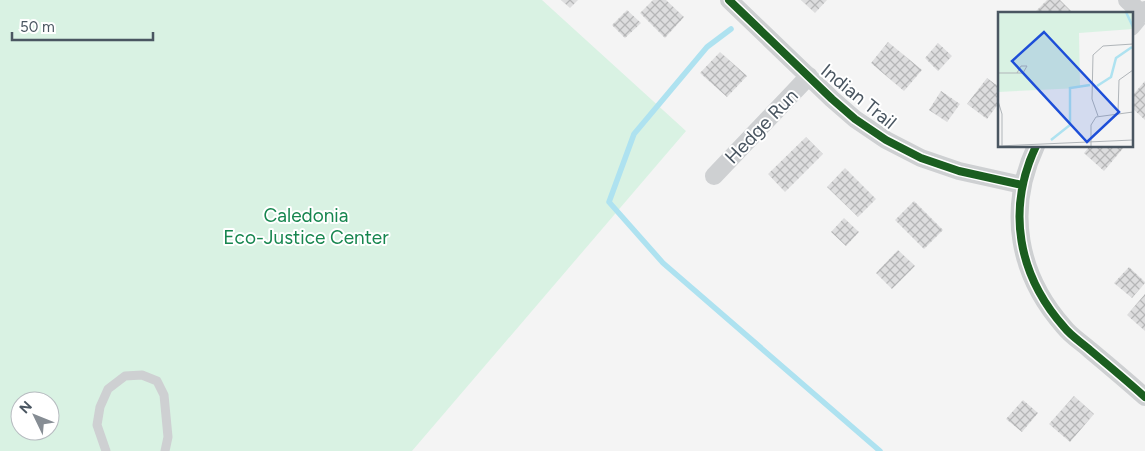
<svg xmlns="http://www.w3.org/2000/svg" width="1145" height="451" viewBox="0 0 1145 451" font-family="Figtree,sans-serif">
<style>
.green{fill:#d9f2e3;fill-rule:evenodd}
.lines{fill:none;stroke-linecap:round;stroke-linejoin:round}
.stream{stroke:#aee2f0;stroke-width:5.5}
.building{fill:url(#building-cross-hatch)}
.service{stroke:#ced0d2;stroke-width:9}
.minor{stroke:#ced0d2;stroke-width:18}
.cycleway-casing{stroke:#fff;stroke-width:11}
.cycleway{stroke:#1b5e20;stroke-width:8}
.labels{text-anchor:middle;stroke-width:4;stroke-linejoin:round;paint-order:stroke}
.street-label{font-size:19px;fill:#4a5661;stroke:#fff}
.park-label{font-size:19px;fill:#17864f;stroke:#fff}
.inset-river{fill:none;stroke:#aee2f0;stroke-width:2.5}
.inset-road{fill:none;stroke:#b0b5b9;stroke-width:1}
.view{fill:#1d4ed8;fill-opacity:0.15;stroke:#1d4ed8;stroke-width:2.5}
.inset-edge{fill:none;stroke:#4a5661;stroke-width:2.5}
</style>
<defs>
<pattern id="building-cross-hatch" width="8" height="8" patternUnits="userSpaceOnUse" patternTransform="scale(1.25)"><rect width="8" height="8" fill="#ddddde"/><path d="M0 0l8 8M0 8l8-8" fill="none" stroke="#b5b6b7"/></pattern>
</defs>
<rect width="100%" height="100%" fill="#f4f4f4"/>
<!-- green -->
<path class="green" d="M0,0H542L686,131L412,451H0ZM20,401H50V431H20Z"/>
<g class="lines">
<!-- stream -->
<path class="stream" d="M731,29L707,47L634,134L609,202L663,263L880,451"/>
</g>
<!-- building -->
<path class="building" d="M561,0H578L570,8Z
M653,0H666L684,17L665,38L640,13Z
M801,0H827L815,13Z
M1047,0H1060L1074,14H1036L1035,12Z
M627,10L641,23L625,38L612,25Z
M888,42L922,70L904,91L871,63Z
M938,43L952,56L938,71L925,58Z
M720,52L747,76L727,97L700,73Z
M987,78L999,87V103L987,119L967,104Z
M1145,81V120L1131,107V97Z
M941,91L960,104L947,122L929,110Z
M806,137L823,154L785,192L768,174Z
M1090,146H1125L1104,171L1084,153Z
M845,168L876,199L858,217L827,187Z
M914,201L943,230L924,249L895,220Z
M844,218L859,232L846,246L831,232Z
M898,250L915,266L892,289L876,273Z
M1129,267L1145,282V283L1132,298L1114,283Z
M1145,294V331L1127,315Z
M1074,396L1094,414L1070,442L1049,424Z
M1023,400L1038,413L1022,432L1006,419Z"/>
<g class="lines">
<!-- service -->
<path class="service" d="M106,451L97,425L100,407L108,389L125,376L142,375L157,381L164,395L168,437L165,451"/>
<!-- minor -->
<path class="minor" d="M729,0L832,99L855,119L886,140L921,158L959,171L1022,185
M1127,0L1142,14
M1131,27L1145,10
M1036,146C1006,210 1018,275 1064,327C1071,336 1081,342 1090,350C1108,365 1127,381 1145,397
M714,176L809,76"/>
<defs>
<path id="cycleway" d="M729,0L832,99L855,119L886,140L921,158L959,171L1022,185
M1036,146C1006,210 1018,275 1064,327C1071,336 1081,342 1090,350C1108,365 1127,381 1145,397"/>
</defs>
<!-- cycleway casing -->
<use href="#cycleway" class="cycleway-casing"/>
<!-- cycleway -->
<use href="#cycleway" class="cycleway"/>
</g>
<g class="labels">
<!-- street labels -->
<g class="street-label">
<text transform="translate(859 96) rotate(39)" y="7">Indian Trail</text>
<text transform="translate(761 126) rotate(-46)" y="7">Hedge Run</text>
</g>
<!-- park labels -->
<g class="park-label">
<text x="306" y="222">Caledonia<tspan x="306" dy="22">Eco-Justice Center</tspan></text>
</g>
</g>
<!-- overview -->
<g transform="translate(998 12)">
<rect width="135" height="135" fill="#f4f4f4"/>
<path d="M0,0H135V17L81,21L82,76L0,80Z" fill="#d9f2e3"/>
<path class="inset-river" d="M128,0L135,15M99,74L113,65L118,46L134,35M53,128L72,113V76L92,73"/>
<path class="inset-road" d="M0,61H25L29,54H23L19,61M0,89L4,102V134M120,101L121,68L135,58M100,104L94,87L95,43L105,34L135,32M0,134L135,128M93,135V113L98,105L135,100"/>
<path class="view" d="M46,20L121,100L89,130L14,49Z"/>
<rect width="135" height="135" class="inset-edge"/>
</g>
<!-- north arrow -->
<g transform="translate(35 416) rotate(313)"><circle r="24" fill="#ffffff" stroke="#b7bbc0"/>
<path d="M0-4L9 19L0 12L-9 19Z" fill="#868d94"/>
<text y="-8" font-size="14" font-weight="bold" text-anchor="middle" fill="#4a5661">N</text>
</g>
<!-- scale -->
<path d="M12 32v8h141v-8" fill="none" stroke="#4a5661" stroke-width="2.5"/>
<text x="20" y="32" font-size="15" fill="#4a5661" stroke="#ffffff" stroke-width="4" paint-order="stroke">50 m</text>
</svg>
